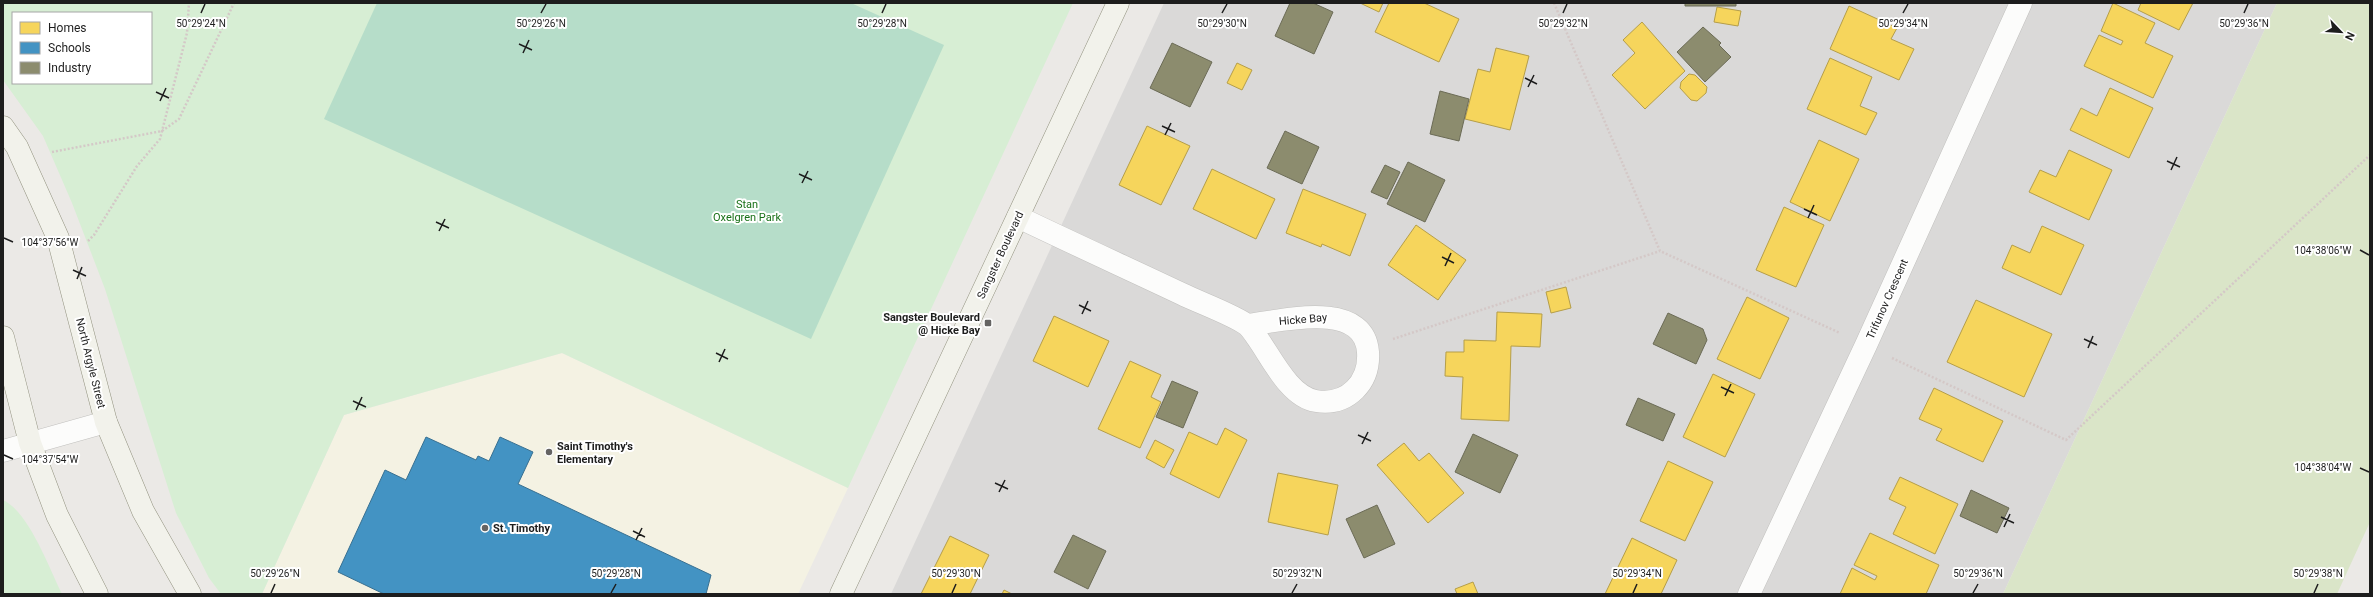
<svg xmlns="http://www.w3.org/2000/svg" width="2373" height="597" viewBox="0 0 2373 597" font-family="Roboto,sans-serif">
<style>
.residential{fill:#dad9d8}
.education{fill:#f4f2e3}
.grass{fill:#dae5c8}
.park{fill:#d7eed4;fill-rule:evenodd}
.pitch{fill:#b6ddc9}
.homes{fill:#f6d55c;stroke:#b59e49}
.schools{fill:#4393c3;stroke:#387091}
.industry{fill:#8c8c6e;stroke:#6b6b56}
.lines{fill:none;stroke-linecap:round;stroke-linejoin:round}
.street-casing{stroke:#c1c0be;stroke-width:23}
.secondary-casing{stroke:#939380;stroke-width:23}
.path{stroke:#d4c8c7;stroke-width:2.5;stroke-dasharray:2 2;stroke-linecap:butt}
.street{stroke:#fcfcfb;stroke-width:22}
.secondary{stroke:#f2f2eb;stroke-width:22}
.ticks{fill:none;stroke:#1d1d1d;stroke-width:1.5}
.poi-dot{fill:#656463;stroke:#fff;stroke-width:1.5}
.labels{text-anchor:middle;stroke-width:4;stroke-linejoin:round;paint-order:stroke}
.park-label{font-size:11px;fill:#187017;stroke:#fff}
.street-label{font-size:11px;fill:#1d1d1d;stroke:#fff}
.poi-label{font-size:11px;font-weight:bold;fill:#1d1d1d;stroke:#fff;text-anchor:start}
.ticks-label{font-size:10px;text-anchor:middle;fill:#1d1d1d;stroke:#fff;stroke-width:4;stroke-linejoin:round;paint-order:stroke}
</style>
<rect width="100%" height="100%" fill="#ebe9e6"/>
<!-- residential -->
<path class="residential" d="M1164,3H2277L2003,594H891Z"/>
<!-- education -->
<path class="education" d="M562,353L848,488L798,594H262L344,415Z"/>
<!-- grass -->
<path class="grass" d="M2277,3H2370V522L2337,594H2003Z"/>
<!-- park -->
<path class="park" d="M3,3H1073L848,488L562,353L344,415L262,594H221L209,578L176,513L105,289L72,203L43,136L3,80ZM13,13H151V83H13Z
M3,500C29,512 49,568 62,594H3Z"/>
<!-- pitch -->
<path class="pitch" d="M377,3H851L944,45L811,339L324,119Z"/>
<!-- homes -->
<path class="homes" d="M1360,3H1383L1379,12Z
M1389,3H1424L1459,19L1439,62L1375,32Z
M2113,3L2155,23L2145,43L2173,56L2153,98L2084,66L2099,35L2121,45L2123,41L2101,31Z
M2141,3H2193L2179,30L2138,10Z
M1849,6L1897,28L1891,39L1914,49L1899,80L1830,49Z
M1717,7L1741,11L1738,26L1714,22Z
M1642,22L1685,71L1645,109L1612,75L1635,53L1623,40Z
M1496,48L1529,56L1510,130L1465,119L1478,69L1490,72Z
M1830,58L1872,77L1860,106L1877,113L1866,135L1807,109Z
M1237,63L1252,70L1242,90L1227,83Z
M1689,74L1695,75L1707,87L1706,93L1697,101L1691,100L1680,88L1681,82Z
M2110,88L2153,108L2129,158L2070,130L2081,108L2097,116Z
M1147,126L1190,146L1161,205L1119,185Z
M1819,140L1859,159L1830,221L1790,202Z
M2069,150L2112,170L2089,220L2029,192L2040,170L2056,177Z
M1212,169L1275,199L1256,239L1193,209Z
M1303,189L1366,214L1350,256L1322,244L1321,247L1286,233Z
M1784,207L1824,225L1796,287L1756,270Z
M1416,225L1466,260L1438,300L1388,265Z
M2042,226L2084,245L2061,295L2002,268L2012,245L2030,253Z
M1566,287L1571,308L1551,313L1546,292Z
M1747,297L1789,318L1760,379L1717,359Z
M1976,300L2052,334L2024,397L1947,362Z
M1497,312L1542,314L1540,347L1511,346L1509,421L1461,419L1463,377L1445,376L1446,352H1464V340L1496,341Z
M1054,316L1109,341L1088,387L1033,361Z
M1130,361L1161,375L1151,397L1161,402L1140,448L1098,429Z
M1713,374L1755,394L1725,457L1683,437Z
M1934,388L2003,421L1983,462L1936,440L1942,429L1919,419Z
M1225,428L1247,440L1219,498L1170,474L1189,432L1217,445Z
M1155,440L1174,450L1164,468L1146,458Z
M1404,443L1419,461L1429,453L1464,493L1428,523L1377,465Z
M1668,461L1713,482L1685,541L1640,521Z
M1278,473L1338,485L1328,535L1268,522Z
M1900,477L1958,504L1935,554L1893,534L1906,507L1889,499Z
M1870,533L1939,565L1926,594H1840L1852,568L1875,580L1877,576L1854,565Z
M950,536L989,555L970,594H921Z
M1632,538L1677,560L1661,594H1605Z
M1473,582L1478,594H1457L1455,589Z
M1004,590L1012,594H1002Z"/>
<!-- schools -->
<path class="schools" d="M426,437L476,460L478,456L489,461L500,437L533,452L518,484L711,575L706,594H384L338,572L385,470L406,480Z"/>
<!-- industry -->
<path class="industry" d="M1290,3H1313L1333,12L1314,54L1275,36Z
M1685,3H1736V6H1685Z
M1703,27L1721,43L1719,45L1731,57L1705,82L1677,52Z
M1172,43L1212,62L1190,107L1150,88Z
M1440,91L1469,99L1459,141L1430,134Z
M1285,131L1319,147L1302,184L1267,168Z
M1408,162L1445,180L1425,222L1387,204Z
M1385,165L1400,172L1387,199L1371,192Z
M1668,313L1703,329L1707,340L1696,364L1653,344Z
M1172,381L1198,392L1183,428L1156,417Z
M1638,398L1675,414L1663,441L1626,425Z
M1473,434L1518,455L1500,493L1455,472Z
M1971,490L2009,508L1997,533L1960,516Z
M1377,505L1395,544L1364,558L1346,519Z
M1073,535L1106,551L1088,589L1054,572Z"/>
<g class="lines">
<defs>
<path id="street" d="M1018,217C1072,243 1127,268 1182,294C1198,302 1234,315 1247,325C1251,328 1255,335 1258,339C1272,359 1290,397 1316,401C1348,406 1370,382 1368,352C1364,299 1280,321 1248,325
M3,451L106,422
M1749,594L1866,345L2021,3"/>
<path id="secondary" d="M3,127L17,147L58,238L106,422L143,511L190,594
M3,337L30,443L57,515L97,594
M841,594L1118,3"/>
</defs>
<!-- street casing -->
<use href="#street" class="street-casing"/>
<!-- secondary casing -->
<use href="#secondary" class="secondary-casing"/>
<!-- path -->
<path class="path" d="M1554,3L1660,251L1840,333
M52,152L162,131L179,119L234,3
M88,241L94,235L137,166L160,139L187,33L189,3
M1393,339L1660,251
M1892,358L2066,440L2370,155"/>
<!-- street -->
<use href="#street" class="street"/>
<!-- secondary -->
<use href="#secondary" class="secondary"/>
</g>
<!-- ticks -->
<path class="ticks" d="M201,13L205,4M541,13L546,4M882,13L886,4M1222,13L1227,4M1563,13L1567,4M1903,13L1908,4M2244,13L2248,4M519,44L532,50M523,53L529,40M1525,78L1537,84M1528,87L1534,75M156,92L169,98M160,101L166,88M1162,126L1175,132M1165,135L1171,123M2167,161L2180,167M2171,170L2177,157M799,174L812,180M802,183L808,171M1804,209L1817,215M1808,218L1814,205M436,222L449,228M439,231L445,219M4,238L13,242M2360,250L2369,255M1442,257L1454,263M1445,266L1451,253M73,270L86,276M77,279L82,267M1079,305L1091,311M1082,314L1088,301M2084,339L2097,345M2088,348L2093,336M716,353L728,359M719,362L725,349M1721,387L1734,393M1725,396L1731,384M353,401L366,407M356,410L362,397M1358,435L1371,441M1362,444L1368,432M4,455L13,459M2360,468L2369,472M995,483L1008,489M999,492L1005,480M2001,517L2014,523M2004,527L2010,514M633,531L645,537M636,540L642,528M271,593L275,584M611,593L616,584M952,593L956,584M1292,593L1297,584M1633,593L1637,584M1973,593L1978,584M2314,593L2318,584"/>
<!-- markers -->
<g class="poi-dot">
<rect x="984" y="319" width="8" height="8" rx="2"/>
<circle cx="549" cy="452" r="4"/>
<circle cx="485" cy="528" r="4"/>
</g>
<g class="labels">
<!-- park labels -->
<g class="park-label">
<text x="747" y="208">Stan<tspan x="747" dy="13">Oxelgren Park</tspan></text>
</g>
<!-- street labels -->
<g class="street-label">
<text transform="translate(1000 255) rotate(-65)" y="4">Sangster Boulevard</text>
<text transform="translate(1887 299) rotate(-66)" y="4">Trifunov Crescent</text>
<text transform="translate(1303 319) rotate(-5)" y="4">Hicke Bay</text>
<text transform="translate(91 363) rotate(76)" y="4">North Argyle Street</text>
</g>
<!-- poi labels -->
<g class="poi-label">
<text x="980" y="321" text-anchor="end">Sangster Boulevard<tspan x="980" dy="13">@ Hicke Bay</tspan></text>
<text x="557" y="450">Saint Timothy's<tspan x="557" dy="13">Elementary</tspan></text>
<text x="493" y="532">St. Timothy</text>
</g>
</g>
<g class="ticks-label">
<text x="201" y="27">50°29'24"N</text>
<text x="541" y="27">50°29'26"N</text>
<text x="882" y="27">50°29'28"N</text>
<text x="1222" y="27">50°29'30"N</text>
<text x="1563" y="27">50°29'32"N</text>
<text x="1903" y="27">50°29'34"N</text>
<text x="2244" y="27">50°29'36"N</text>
<text x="50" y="246">104°37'56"W</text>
<text x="2323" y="254">104°38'06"W</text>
<text x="50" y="463">104°37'54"W</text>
<text x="2323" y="471">104°38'04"W</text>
<text x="956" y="577">50°29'30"N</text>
<text x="1297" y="577">50°29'32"N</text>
<text x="1978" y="577">50°29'36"N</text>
<text x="2318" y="577">50°29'38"N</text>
<text x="275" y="577">50°29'26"N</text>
<text x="616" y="577">50°29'28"N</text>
<text x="1637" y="577">50°29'34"N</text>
</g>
<!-- border -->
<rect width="2373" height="597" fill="none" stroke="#1d1d1d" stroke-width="8"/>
<!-- legend -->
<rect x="12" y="12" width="140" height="72" fill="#ffffff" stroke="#a5a5a5"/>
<rect x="20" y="22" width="20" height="12" fill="#f6d55c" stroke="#a5a5a5"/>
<text x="48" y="32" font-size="12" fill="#1d1d1d">Homes</text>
<rect x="20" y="42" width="20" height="12" fill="#4393c3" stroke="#a5a5a5"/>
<text x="48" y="52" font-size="12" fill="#1d1d1d">Schools</text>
<rect x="20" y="62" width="20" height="12" fill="#8c8c6e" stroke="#a5a5a5"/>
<text x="48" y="72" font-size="12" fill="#1d1d1d">Industry</text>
<!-- north arrow -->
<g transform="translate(2341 32) rotate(115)" stroke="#ffffff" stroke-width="3" paint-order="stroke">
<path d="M0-3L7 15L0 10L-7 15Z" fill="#1d1d1d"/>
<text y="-6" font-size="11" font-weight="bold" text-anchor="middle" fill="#1d1d1d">N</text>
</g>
</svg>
